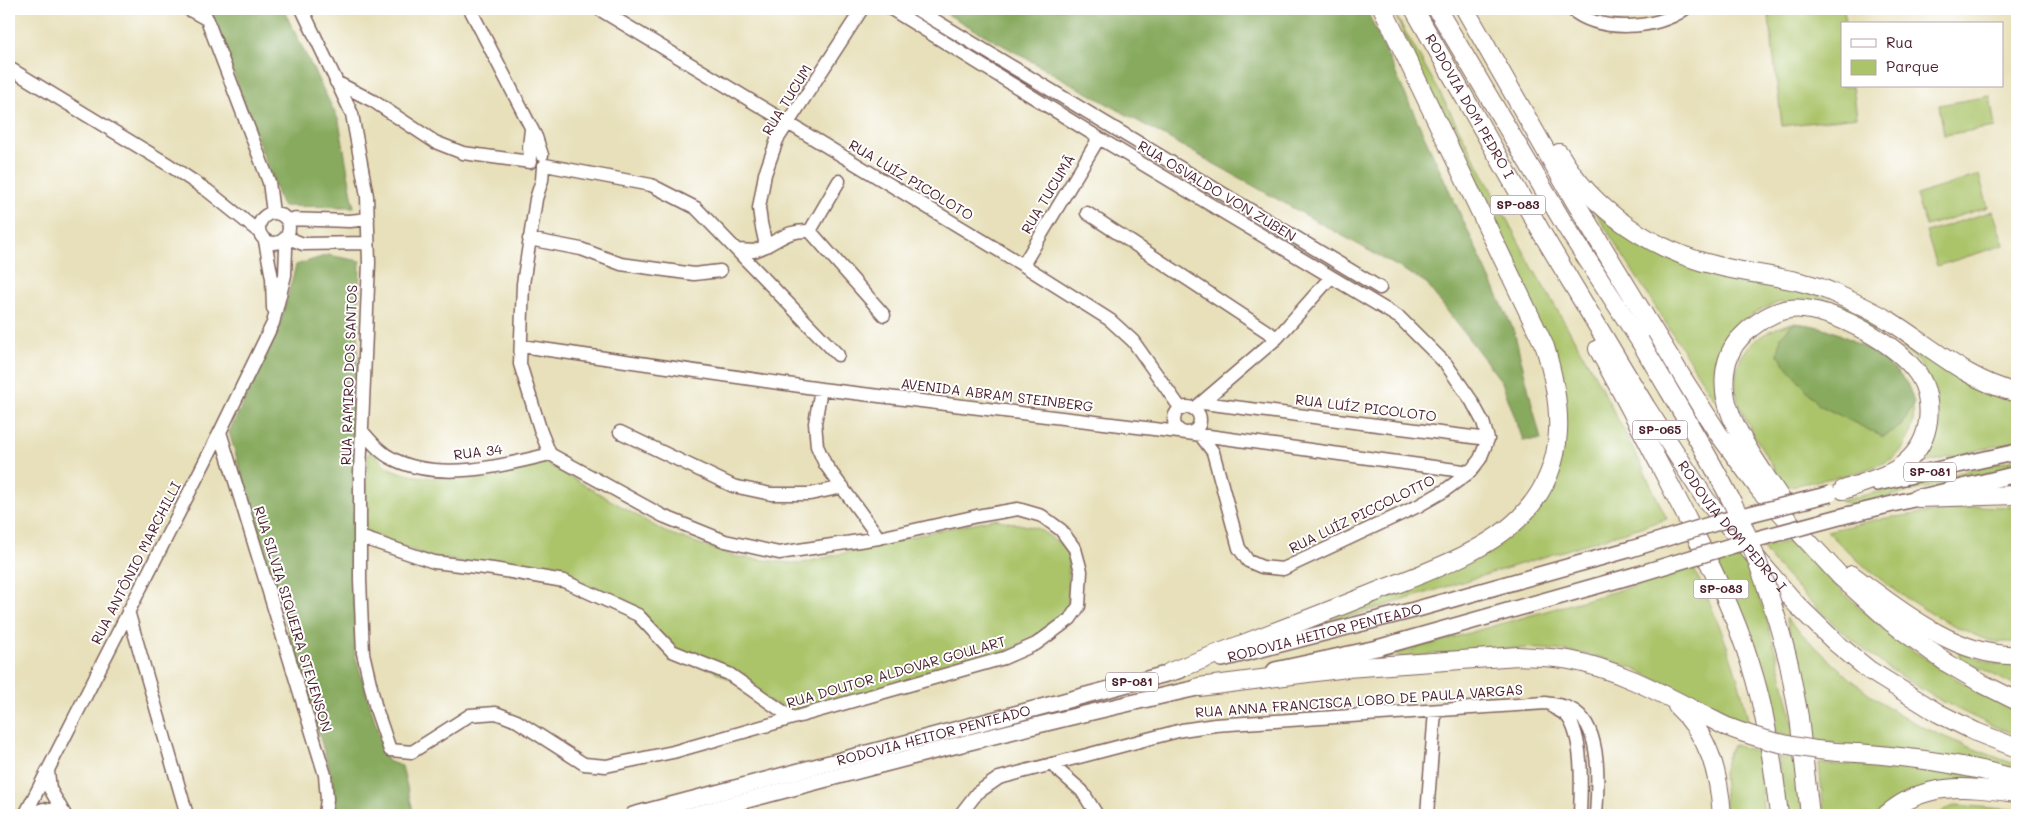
<svg xmlns="http://www.w3.org/2000/svg" width="2026" height="824" viewBox="0 0 2026 824" font-family="Mali,sans-serif">
<style>
.green{fill:#abc46a;stroke:#7a724a}
.forest{fill:#88aa5e;stroke:#696444}
.lines{fill:none;stroke-linecap:round;stroke-linejoin:round}
.minor-casing{stroke:#81635d;stroke-width:15}
.major-casing{stroke:#81635d;stroke-width:18}
.highway-casing{stroke:#81635d;stroke-width:20}
.minor{stroke:#fff;stroke-width:12}
.major{stroke:#fff;stroke-width:15}
.highway{stroke:#fff;stroke-width:18}
.major-bridge-casing{stroke:#81635d;stroke-width:18;stroke-linecap:butt}
.highway-bridge-casing{stroke:#81635d;stroke-width:20;stroke-linecap:butt}
.major-bridge{stroke:#fff;stroke-width:15}
.highway-bridge{stroke:#fff;stroke-width:18}
.labels{text-anchor:middle;stroke-width:4;stroke-linejoin:round;paint-order:stroke}
.shield{fill:#fff;stroke:#80626b;stroke-width:1}
.shield-label{font-size:12px;font-weight:bold;fill:#4a1f2b}
.street-label{font-size:14px;fill:#4a1f2b;stroke:#fff}
</style>
<rect width="100%" height="100%" fill="#fff"/>
<filter id="ink" filterUnits="userSpaceOnUse"><feTurbulence type="fractalNoise" baseFrequency=".02" numOctaves="2"/><feDisplacementMap in="SourceGraphic" scale="10" xChannelSelector="R" yChannelSelector="G"/><feConvolveMatrix kernelMatrix="1 2 1 2 8 2 1 2 1" color-interpolation-filters="sRGB"/></filter>
<filter id="wash" filterUnits="userSpaceOnUse"><feTurbulence type="fractalNoise" baseFrequency=".0096" numOctaves="4" result="noise"/><feDisplacementMap in="SourceGraphic" scale="20" xChannelSelector="R" yChannelSelector="G"/><feGaussianBlur stdDeviation="1.12" result="paint"/><feColorMatrix in="noise" values="0 0 0 0 0 0 0 0 0 0 0 0 0 0 0 0 0 1.4 0 .05"/><feComposite in="paint" operator="in"/></filter>
<g filter="url(#wash)">
<rect width="100%" height="100%" fill="#e7e0ba"/>
<!-- green -->
<path class="green" d="M1768,9H1844L1846,24H1842V86H1853L1857,117L1782,126Z
M1394,12L1439,91L1531,265L1590,366L1636,454L1667,519L1293,634L1399,588L1537,505L1563,396Z
M1990,96L1995,127L1944,135L1939,105Z
M1979,175L1988,207L1926,226L1916,195Z
M1594,210L1620,226L1845,305L2017,399V441L1912,466L1927,452L1935,425L1937,408L1935,390L1919,362L1890,336L1781,302C1729,317 1721,351 1714,399Z
M1993,211L2004,245L1937,266L1926,232Z
M1793,323C1801,324 1810,325 1819,327C1843,332 1895,363 1907,385C1914,396 1914,410 1913,422C1910,437 1905,449 1893,458C1870,473 1814,481 1786,487C1772,464 1742,421 1737,396C1729,355 1756,332 1793,323Z
M373,451C377,456 383,465 389,468C432,489 500,471 545,462L665,532L737,557L799,564L935,531L994,519L1037,528L1068,549L1069,616L1003,654L791,713L673,648L640,614L566,578L428,557L365,531L368,454Z
M2017,459V466L1995,472L1852,505L1840,501Z
M1977,506L2017,507V642C2011,642 2004,642 1998,642C1983,640 1969,632 1955,626C1906,602 1865,570 1827,531L1879,519Z
M1791,541C1835,586 1880,630 1933,664C1959,682 1988,696 2017,710V735C1944,708 1878,667 1822,613C1803,595 1785,575 1767,555L1763,547Z
M1742,552C1767,611 1783,674 1795,737L1775,732L1716,559Z
M1693,567C1718,618 1738,669 1749,725C1706,712 1672,686 1632,668C1560,638 1477,649 1401,658L1395,654L1634,586Z
M1786,618C1821,653 1855,686 1897,713C1934,735 1977,750 2017,765V772L1812,740L1800,671Z
M1959,652L1995,664H2017V687L1959,657Z
M1735,745L1758,752L1764,815H1726L1723,773L1730,748Z
M1778,757L1798,761L1803,815H1784Z
M1819,763L1833,765L1903,763L1979,775L1977,781L1878,812L1876,815H1824Z
M1955,805L2017,810V815H1937Z"/>
<!-- forest -->
<path class="forest" d="M210,9H283L339,121L354,207L282,206Z
M938,9H1366L1514,331L1541,440H1523L1502,382L1425,282Z
M328,255L360,261L353,523L355,655L387,761L402,766L414,815H334L332,778L229,432L278,332L296,265Z
M1793,323C1801,324 1811,325 1820,327C1845,333 1893,363 1907,384C1910,390 1912,397 1914,403L1901,426L1883,437L1819,405L1778,355L1781,337Z"/>
</g>
<g filter="url(#ink)">
<g class="lines">
<defs>
<path id="minor" d="M188,9L208,20
M203,9L269,182L273,213
M302,9L352,114L367,196L369,263L360,473V580L363,653L376,709L390,750L412,752L470,715L496,713L517,721L584,764L606,766L673,752L1004,658L1036,644L1070,619L1079,606L1081,571L1075,549L1061,530L1042,516L1018,509L977,516L879,538L779,553L725,541L663,516L550,454L541,432L520,364L523,284L536,199L542,180L543,167
M470,9L536,137L542,155
M599,9L1023,265L1110,320L1133,341L1181,409
M891,9L1099,138L1400,318L1446,364L1471,400L1483,422L1488,439
M916,9L1380,288
M1571,9C1599,33 1656,30 1685,9
M9,68L169,165L208,191L259,232
M336,82L373,101L435,142L463,153L530,162
M530,158L529,147L531,129
M545,165L651,185L696,208L838,355
M259 228a15 15 0 1 1 30 0a15 15 0 1 1-30 0Z
M1087,213L1277,338
M287,219L350,221L368,219
M810,231L839,181
M286,237L303,244L368,243
M529,239L581,249L621,264L694,274L720,271
M265,241L272,278L273,308
M766,246C783,237 790,230 810,231L884,315
M738,250L754,251L766,246L761,223L759,208L765,174L777,140L862,9
M1023,265L1099,138
M521,346L821,389L1187,433L1470,472
M821,389L815,423L817,446L825,464L879,538
M1203,403L1488,439
M1174 420a13 13 0 1 1 26 0a13 13 0 1 1-26 0Z
M1194,409L1277,338L1331,277
M362,431C371,441 380,453 393,459C439,482 503,466 550,454
M220,432L325,775L327,799L325,815
M620,432L733,486L771,494H810L843,487
M1201,436L1213,452L1239,548L1248,561L1262,567L1283,569L1418,506L1444,491L1470,472L1480,459L1488,439
M360,537L434,562L493,569L564,581L638,615L672,651L729,674L792,718
M128,611L187,815
M1554,708C1558,710 1564,713 1567,716C1584,737 1581,789 1580,815
M1051,764L1082,791L1097,815
M48,771L50,789L65,815
M25,815L220,432L273,323L285,275L286,249L284,239
M28,815L43,809L62,812
M960,815L977,793L999,778L1182,730L1215,725L1546,703C1555,705 1567,705 1576,712C1602,731 1598,786 1596,815
M1427,815L1435,711"/>
<g id="major">
<path d="M1877,483L2017,452"/>
<path d="M1847,515L2017,474"/>
<path id="s1" d="M1222,659L1414,610L1631,549"/>
<path d="M1275,670L1377,648L1635,575"/>
<path id="s2" d="M633,815L1181,670"/>
<path d="M691,815C864,769 1036,723 1211,685"/>
</g>
<g id="highway">
<path id="s3" d="M1414,9L1543,235L1646,407L1706,500L1797,605L1836,643L1869,670L1938,713L1976,732L2017,748"/>
<path d="M1437,9L1563,222L1640,341"/>
<path d="M1465,9L1574,200L1685,382L1718,433L1760,490L1841,577L1892,623L1947,663L1981,683L2017,701"/>
<path d="M1559,153C1592,211 1654,251 1718,266C1757,276 1799,277 1836,294C1854,302 1873,311 1890,321C1933,348 1966,380 2017,393"/>
<path d="M1598,349C1628,403 1656,458 1685,514C1709,562 1734,611 1750,663C1766,712 1773,764 1779,815"/>
<path d="M1918,498L2017,495"/>
<path d="M1786,507C1768,478 1739,441 1729,409C1721,386 1723,355 1741,337C1757,321 1779,306 1804,309C1840,313 1897,344 1918,374C1927,387 1930,405 1928,421C1926,438 1918,452 1905,463C1891,476 1861,483 1843,490"/>
<path d="M1852,575C1898,609 1957,658 2017,655"/>
<path d="M1789,664L1799,717L1810,815"/>
<path d="M1170,672C1237,646 1304,621 1371,594C1420,574 1491,552 1526,511C1569,462 1562,404 1545,347L1383,9"/>
<path d="M1199,687L1347,668L1518,656C1535,657 1552,657 1569,660C1624,670 1675,701 1725,726"/>
<path d="M1677,706C1709,735 1719,773 1722,815"/>
<path d="M1857,753C1912,757 1965,764 2017,779"/>
<path d="M1886,815C1926,780 1968,787 2017,793"/>
</g>
</defs>
<!-- minor casing -->
<use href="#minor" class="minor-casing"/>
<!-- major casing -->
<use href="#major" class="major-casing"/>
<!-- highway casing -->
<use href="#highway" class="highway-casing"/>
<!-- minor -->
<use href="#minor" class="minor"/>
<!-- major -->
<use href="#major" class="major"/>
<!-- highway -->
<use href="#highway" class="highway"/>
<defs>
<path id="major-bridge" d="M1631,549L1722,521L1830,494
M1635,575L1734,545L1847,515"/>
<path id="highway-bridge" d="M1640,341C1672,397 1708,452 1736,510C1759,560 1776,612 1789,664
M1725,726C1768,743 1811,752 1857,753"/>
</defs>
<!-- major-bridge casing -->
<use href="#major-bridge" class="major-bridge-casing"/>
<!-- highway-bridge casing -->
<use href="#highway-bridge" class="highway-bridge-casing"/>
<!-- major-bridge -->
<use href="#major-bridge" class="major-bridge"/>
<!-- highway-bridge -->
<use href="#highway-bridge" class="highway-bridge"/>
</g>
</g>
<g class="labels">
<!-- shield labels -->
<g class="shield">
<rect x="1490.5" y="195.5" width="55" height="19" rx="4"/>
<rect x="1632.5" y="420.5" width="55" height="19" rx="4"/>
<rect x="1904" y="462.5" width="52" height="19" rx="4"/>
<rect x="1693.5" y="579.5" width="55" height="19" rx="4"/>
<rect x="1106" y="672.5" width="52" height="19" rx="4"/>
</g>
<g class="shield-label">
<text x="1518" y="209">SP-083</text>
<text x="1660" y="434">SP-065</text>
<text x="1930" y="476">SP-081</text>
<text x="1721" y="593">SP-083</text>
<text x="1132" y="686">SP-081</text>
</g>
<!-- street labels -->
<g class="street-label">
<text transform="translate(787 100) rotate(-58)" y="5">RUA TUCUM</text>
<text dy="5" stroke="none"><textPath href="#s3" startOffset="112">RODOVIA DOM PEDRO I</textPath></text>
<text transform="translate(911 180) rotate(31)" y="5">RUA LUÍZ PICOLOTO</text>
<text transform="translate(1217 191) rotate(31)" y="5">RUA OSVALDO VON ZUBEN</text>
<text transform="translate(1048 194) rotate(-59)" y="5">RUA TUCUMÃ</text>
<text transform="translate(349 375) rotate(-88)" y="5">RUA RAMIRO DOS SANTOS</text>
<text transform="translate(997 395) rotate(7)" y="5">AVENIDA ABRAM STEINBERG</text>
<text transform="translate(1366 408) rotate(7)" y="5">RUA LUÍZ PICOLOTO</text>
<text transform="translate(478 452) rotate(-7)" y="5">RUA 34</text>
<text transform="translate(1362 514) rotate(-26)" y="5">RUA LUÍZ PICCOLOTTO</text>
<text dy="5" stroke="none"><textPath href="#s3" startOffset="608">RODOVIA DOM PEDRO I</textPath></text>
<text transform="translate(136 563) rotate(-63)" y="5">RUA ANTÔNIO MARCHILLI</text>
<text transform="translate(293 619) rotate(73)" y="5">RUA SILVIA SIQUEIRA STEVENSON</text>
<text dy="5" stroke="none"><textPath href="#s1" startOffset="106">RODOVIA HEITOR PENTEADO</textPath></text>
<text transform="translate(896 672) rotate(-16)" y="5">RUA DOUTOR ALDOVAR GOULART</text>
<text transform="translate(1359 701) rotate(-4)" y="5">RUA ANNA FRANCISCA LOBO DE PAULA VARGAS</text>
<text dy="5" stroke="none"><textPath href="#s2" startOffset="311">RODOVIA HEITOR PENTEADO</textPath></text>
</g>
</g>
<!-- margin -->
<rect width="2026" height="824" fill="none" stroke="#fff" stroke-width="30"/>
<!-- legend -->
<rect x="1841" y="22" width="162" height="65" fill="#ffffff" stroke="#b7a5aa"/>
<rect x="1851" y="39" width="25" height="8" fill="#ffffff" stroke="#b7a5aa"/>
<text x="1886" y="48" font-size="15" fill="#4a1f2b">Rua</text>
<rect x="1851" y="60" width="25" height="15" fill="#abc46a" stroke="#b7a5aa"/>
<text x="1886" y="72" font-size="15" fill="#4a1f2b">Parque</text>
</svg>
